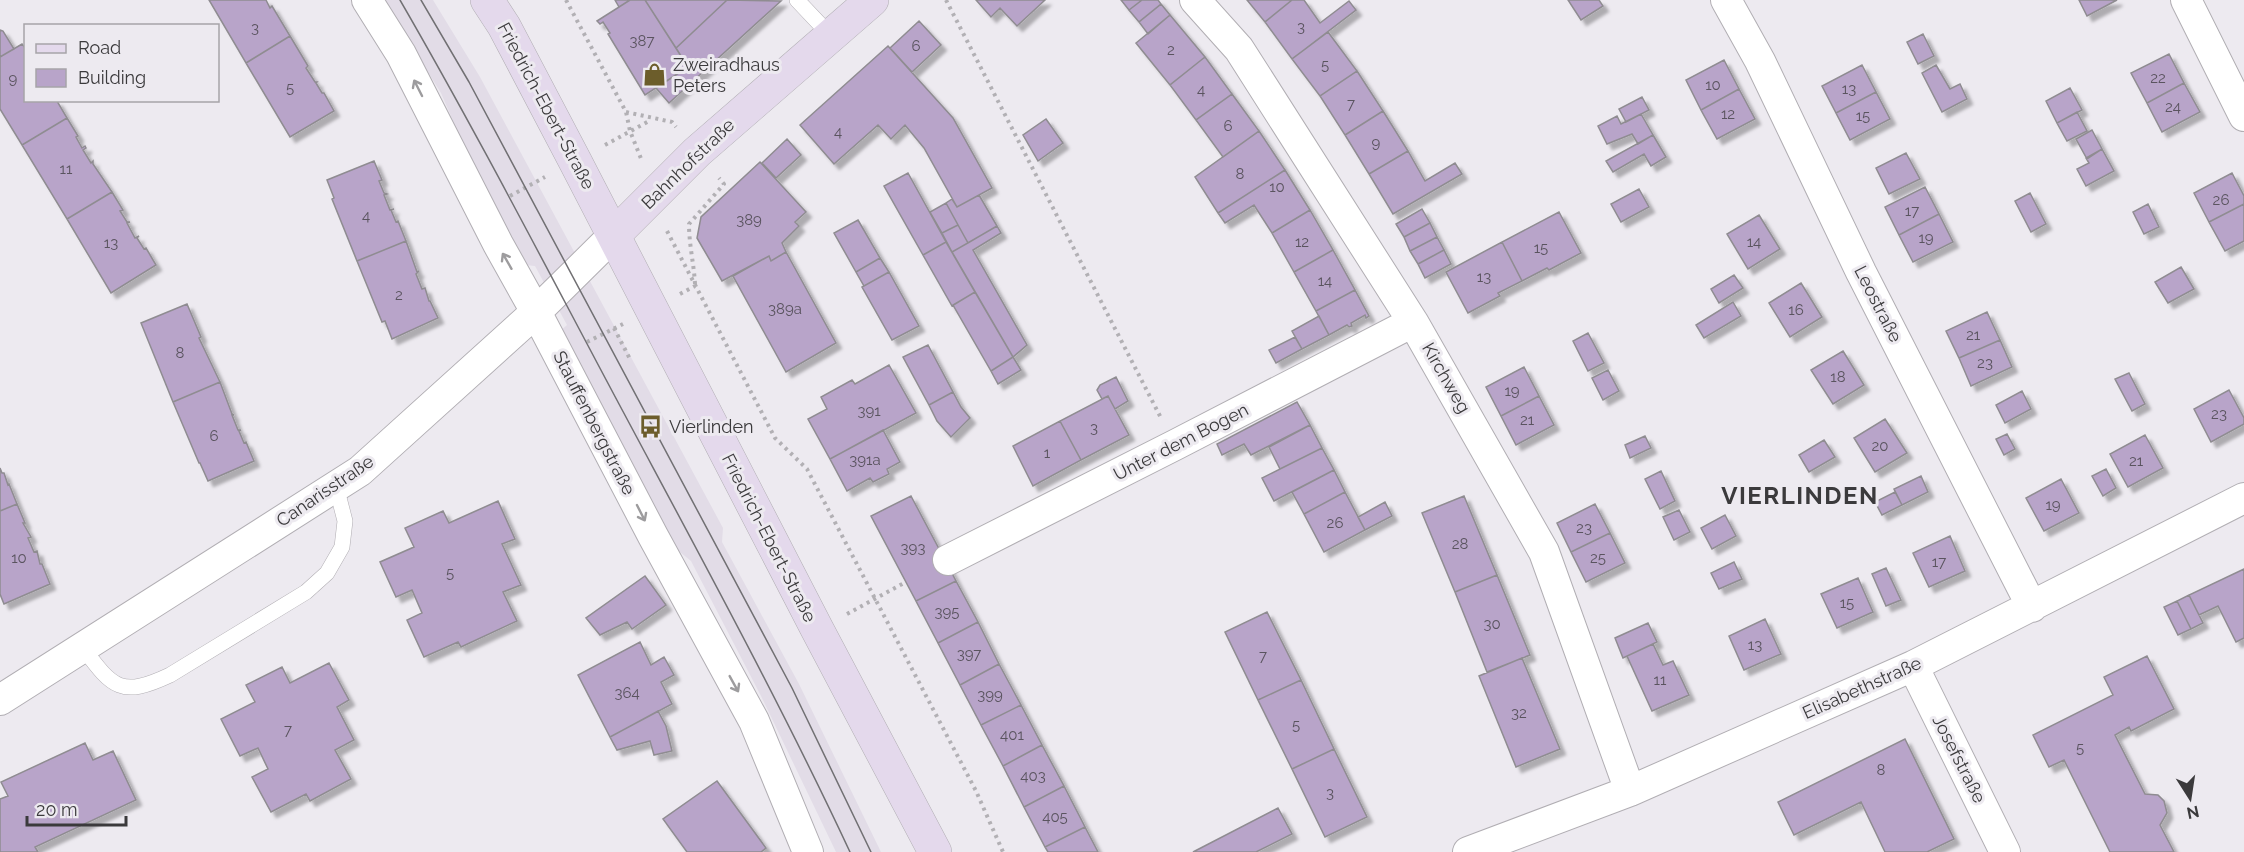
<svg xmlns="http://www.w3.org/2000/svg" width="2244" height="852" viewBox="0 0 2244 852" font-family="Raleway,sans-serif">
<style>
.built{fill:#e2dce7}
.building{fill:#b8a4c9;stroke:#8f8c91;stroke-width:1.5;filter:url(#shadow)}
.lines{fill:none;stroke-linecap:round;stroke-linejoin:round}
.lane-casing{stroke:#b1aeb3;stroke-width:16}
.street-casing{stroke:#b1aeb3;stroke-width:32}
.secondary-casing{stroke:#b1aeb3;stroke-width:34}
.path{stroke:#b2b0b4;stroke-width:4;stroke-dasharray:3 4.5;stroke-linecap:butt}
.lane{stroke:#fff;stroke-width:15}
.street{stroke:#fff;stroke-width:30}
.secondary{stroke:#e4d9ec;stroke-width:33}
.tram{stroke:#717073;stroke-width:1.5}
.oneway{stroke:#9d9c9e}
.labels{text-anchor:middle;stroke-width:6;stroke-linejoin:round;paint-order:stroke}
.number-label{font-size:15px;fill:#5a545f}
.poi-label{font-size:18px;fill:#3b3a3c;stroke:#edeaf0;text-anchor:start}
.street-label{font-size:18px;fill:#3b3a3c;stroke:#edeaf0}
.district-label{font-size:24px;font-weight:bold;letter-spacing:1.5px;fill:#3b3a3c;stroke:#edeaf0}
</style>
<defs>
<filter id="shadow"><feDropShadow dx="5.5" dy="5.5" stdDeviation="1.5" flood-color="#0004"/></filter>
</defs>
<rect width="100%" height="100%" fill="#edeaf0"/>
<!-- built -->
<path class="built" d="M383,0H433L480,77L723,528L722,542L799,684L881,852H836L761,696L691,561L664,539L559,332L567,325L535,266L526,265L485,195L441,93Z"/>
<!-- building -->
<path class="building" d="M209,0H266L270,8L272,6L290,36L246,63Z
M615,0H630L619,7Z
M630,0H645L688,67L645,95L608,34L610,33L603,22L600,24L597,21Z
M645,0H727L676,48Z
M727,0L781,1L669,103L656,88L688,67L676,48Z
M976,0H1045L1017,26L1000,8L991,17Z
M1121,0H1142L1129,10Z
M1142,0H1158L1161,4L1139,22L1129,10Z
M1247,0H1292L1265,22Z
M1292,0H1304L1320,23L1349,1L1356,10L1292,59L1265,22Z
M1568,0H1599L1603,6L1581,20Z
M2079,0H2117L2087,16Z
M1161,4L1170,15L1148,34L1139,22Z
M1170,15L1205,57L1170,85L1136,43Z
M919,21L941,45L912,72L890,48Z
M0,30L3,31L14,49L0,57Z
M1328,32L1357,71L1320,96L1292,59Z
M1923,34L1934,56L1918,64L1907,42Z
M290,36L308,66L306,68L315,82H317L316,83L322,93H324L334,111L290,137L246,63Z
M22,44L26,49V100L57,101L67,118L22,145L0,109V57Z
M888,46L953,118L992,188L957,207L924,148L905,125L891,139L878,125L834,164L800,125Z
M2169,54L2184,83L2147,103L2131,73Z
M1205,57L1232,94L1196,120L1170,85Z
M1724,60L1739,89L1701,110L1686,80Z
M1862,65L1876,92L1836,113L1822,86Z
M1936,65L1950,89L1960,84L1967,99L1942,112L1922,73Z
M1357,71L1383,111L1345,135L1320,96Z
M2184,83L2200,112L2162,132L2147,103Z
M2070,88L2082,110L2057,123L2046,101Z
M1739,89L1755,119L1717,139L1701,110Z
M1876,92L1890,119L1850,140L1836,113Z
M1232,94L1259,131L1223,157L1196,120Z
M1642,97L1649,110L1626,122L1619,109Z
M1383,111L1408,151L1369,174L1345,135Z
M2077,112L2087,131L2067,141L2057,123Z
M1641,114L1653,135L1638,144L1632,134L1607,144L1598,126L1617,116L1621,124Z
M67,118L78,136L76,137L82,148L85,146L86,148L83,150L91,163L93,161V164L112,192L67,219L22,145Z
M1046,119L1063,143L1038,161L1023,135Z
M2092,130L2102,149L2087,159L2076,139Z
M1259,131L1285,170L1218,213L1195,177Z
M1653,135L1666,157L1651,166L1644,154L1613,172L1606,161Z
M787,139L801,155L776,178L762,163Z
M2102,149L2114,171L2086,186L2077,169L2089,163L2086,158Z
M1408,151L1425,181L1455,163L1462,174L1393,214L1369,174Z
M1906,153L1920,179L1889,194L1876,168Z
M374,161L382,180L379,181L384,193L387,194L384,195L390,210L394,209L391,210L396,222L398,221L406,241L357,261L332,199L334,198L327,180Z
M760,162L806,212L795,222L799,226L782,243L786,252L771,261L769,256L722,281L697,238L701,217Z
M1285,170L1310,210L1272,233L1254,205L1225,223L1218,213Z
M908,173L946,242L923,255L884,186Z
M2232,173L2244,196V204L2209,222L2194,193Z
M1925,187L1939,214L1899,235L1885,207Z
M1639,189L1649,207L1621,222L1611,204Z
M112,192L123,210L120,211L127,222H130L127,223L135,238L139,236L137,238L144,249L146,248L156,265L111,293L67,219Z
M2030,193L2046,224L2031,232L2015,201Z
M979,195L997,226L968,243L946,203L952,199L957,207Z
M946,203L958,225L942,233L930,212Z
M2148,204L2159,227L2144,234L2133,212Z
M2244,204V241L2225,251L2209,222Z
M1422,209L1430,223L1404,237L1396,224Z
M1310,210L1333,250L1294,272L1272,233Z
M1559,212L1581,253L1549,270L1547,268L1522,281L1502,242Z
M1939,214L1953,242L1913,262L1899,235Z
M1759,215L1780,249L1748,269L1727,234Z
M858,220L880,258L856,272L834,233Z
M1430,223L1437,237L1410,251L1404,237Z
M958,225L968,243L952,252L942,233Z
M997,226L1001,233L973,250L1027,345L1013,357L952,252Z
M1437,237L1444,250L1418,264L1410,251Z
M406,241L417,272L419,271L416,274L422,289L425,288L429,301H430L438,318L392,339L385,321L382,322L357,261Z
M946,242L975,292L952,306L923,255Z
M1502,242L1522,281L1498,293L1500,296L1468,313L1446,272Z
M1333,250L1355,290L1316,311L1294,272Z
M1444,250L1451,264L1425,278L1418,264Z
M786,252L836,343L786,372L733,276L769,256L771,261Z
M880,258L889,272L864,286L856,272Z
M2181,267L2194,289L2168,303L2155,282Z
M889,272L919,326L892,340L862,287Z
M1734,275L1743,288L1719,303L1711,289Z
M1801,283L1822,317L1790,337L1769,303Z
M1355,290L1369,316L1366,318L1365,315L1351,323L1352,326L1349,327L1347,325L1329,335L1316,311Z
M975,292L1013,357L991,371L953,305Z
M1733,302L1741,316L1704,338L1696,325Z
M187,304L201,337L199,338L220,382L173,402L141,323Z
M1987,312L2000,340L1959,358L1946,331Z
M1319,316L1329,335L1302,349L1292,331Z
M1588,333L1604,363L1588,371L1573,341Z
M1295,337L1302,349L1276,363L1269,350Z
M2000,340L2012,367L1971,386L1959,358Z
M928,345L953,392L929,405L903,357Z
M1843,351L1864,385L1833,404L1811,370Z
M1013,357L1021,370L998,384L991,371Z
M889,365L916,413L830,459L808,419L827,409L821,397L852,380L855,384Z
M1524,367L1539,396L1501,416L1486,387Z
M1608,370L1619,391L1603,400L1592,378Z
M2129,373L2145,404L2132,411L2115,379Z
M1116,377L1128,401L1115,409L1108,396L1102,399L1097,390L1100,385Z
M220,382L232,414L234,415H232L238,430H241L239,431L244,443L246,442L254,461L208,481L200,463H199L173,402Z
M2229,390L2244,418V424L2211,442L2194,409Z
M2022,391L2031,409L2005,423L1996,405Z
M953,392L961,407L970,418L951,437L937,421L929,405Z
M1108,396L1129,435L1081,460L1060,421Z
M1539,396L1554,425L1516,445L1501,416Z
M1297,402L1310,425L1251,455L1244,444L1222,455L1217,444Z
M1885,419L1907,453L1875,472L1854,438Z
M1060,421L1081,460L1033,486L1013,446Z
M1310,425L1322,448L1280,469L1269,447Z
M883,430L900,462L887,469L889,474L873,482L870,478L847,491L830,459Z
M2007,434L2015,449L2004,455L1996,439Z
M2145,435L2163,468L2128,487L2110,454Z
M1645,436L1651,448L1630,458L1625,445Z
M1824,440L1835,457L1809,472L1799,455Z
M1322,448L1334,470L1274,501L1262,478Z
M0,468L2,473H4L8,485L9,484L17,504L0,511Z
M2106,469L2116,488L2103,496L2092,476Z
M1334,470L1345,492L1304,514L1292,492Z
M1661,471L1675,501L1660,509L1645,479Z
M1921,476L1928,492L1902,505L1894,489Z
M2061,479L2079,513L2044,531L2026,498Z
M1345,492L1365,530L1324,552L1304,514Z
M1895,492L1902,505L1882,515L1875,502Z
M911,496L956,581L916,601L871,516Z
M1464,496L1497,575L1455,592L1422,513Z
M498,501L515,539L502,544L521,585L503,592L517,621L461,647L458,642L424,657L407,620L422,613L412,590L396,597L380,562L414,547L405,528L443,511L449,523Z
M1385,502L1392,516L1365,530L1358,517Z
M17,504L25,523H23L31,537L28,538L34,552L37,551L40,564H42L50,584L4,604L0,594V511Z
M1595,504L1610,533L1571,552L1557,523Z
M1679,510L1690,532L1674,540L1663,517Z
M1725,515L1736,536L1712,549L1701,528Z
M1610,533L1625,563L1586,582L1571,552Z
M1950,536L1965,571L1929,587L1913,553Z
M1734,562L1742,579L1719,589L1711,573Z
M1886,568L1901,600L1886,606L1872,574Z
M2244,569V638L2236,642L2218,606L2199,615L2189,595Z
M1497,575L1530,655L1487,672L1455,592Z
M645,576L666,605L632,629L627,622L600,635L586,618Z
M1858,578L1873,612L1837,628L1821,594Z
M956,581L978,622L938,643L916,601Z
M2189,595L2203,623L2191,629L2177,601Z
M2177,601L2191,629L2178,635L2164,607Z
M1267,612L1301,680L1258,700L1225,632Z
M1765,619L1781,654L1744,670L1729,636Z
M978,622L999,664L960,685L938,643Z
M1648,623L1657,642L1623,658L1615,638Z
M640,642L651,665L664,657L674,675L661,682L672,704L610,737L578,675Z
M1653,644L1663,665L1673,661L1689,695L1652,711L1627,656Z
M2147,656L2174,709L2131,731L2129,727L2115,735L2145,794L2158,795L2164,801L2167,813L2160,825L2174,852H2110L2064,760L2049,767L2033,735L2113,695L2104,677Z
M1522,658L1560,749L1516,767L1479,676Z
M329,663L349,700L337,707L354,740L335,750L351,779L310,801L306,794L271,812L252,777L268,769L258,748L240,756L221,719L255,702L246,685L282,667L290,683Z
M999,664L1021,705L981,725L960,685Z
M1301,680L1334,749L1292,769L1258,700Z
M1021,705L1042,745L1003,766L981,725Z
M658,711L666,726L672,751L654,755L650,741L617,750L610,737Z
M1905,739L1954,839L1927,852H1885L1861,802L1794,835L1778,802Z
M85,743L93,760L113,751L136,800L35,847L38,852H0V799L8,796L1,782Z
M1042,745L1064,786L1024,807L1003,766Z
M1334,749L1367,817L1325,837L1292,769Z
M717,781L766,848L761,852H687L663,819Z
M1064,786L1085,827L1045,847L1024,807Z
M1278,808L1292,834L1256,852H1193Z
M1085,827L1098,852H1048L1045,847Z"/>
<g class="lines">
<defs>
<path id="lane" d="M797,0L831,36
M83,648C113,688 121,698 170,675L306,592L327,573L342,547L345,521L336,486"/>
<path id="street" d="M367,0L401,54L498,244L536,312L653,536L754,721L808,852
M1195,0L1239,49L1413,322L1544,552L1630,791
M1726,0L1760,61L1861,272L2032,607
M2186,0L2244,116
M948,560L1175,445L1413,322
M1913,666L2005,852
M0,700L360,471L536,312L614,235
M1468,852L1630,791L1913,666L2244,498"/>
<path id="secondary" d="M487,0L504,26L575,161L817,629L935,852
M614,235L697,152L872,0"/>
</defs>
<!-- lane casing -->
<use href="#lane" class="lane-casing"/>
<!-- street casing -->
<use href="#street" class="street-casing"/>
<!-- secondary casing -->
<use href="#secondary" class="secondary-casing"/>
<!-- path -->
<path class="path" d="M566,0L626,112L630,131L642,161
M946,0L1161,418
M626,112L672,122L676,127
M605,145L651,120
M510,196L545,177
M667,231L775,438L807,469L976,791L1003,852
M695,284C694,264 689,245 689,224L724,184L719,178
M680,294L695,286
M614,328L631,361
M587,342L623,324
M847,614L904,583"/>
<!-- lane -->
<use href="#lane" class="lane"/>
<!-- street -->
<use href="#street" class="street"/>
<!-- secondary -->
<use href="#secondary" class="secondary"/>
<!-- tram -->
<path class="tram" d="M400,0C477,133 547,269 619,404C698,552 779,700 850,852
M421,0L469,82L792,688L871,852"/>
</g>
<!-- one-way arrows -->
<defs><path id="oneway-shaft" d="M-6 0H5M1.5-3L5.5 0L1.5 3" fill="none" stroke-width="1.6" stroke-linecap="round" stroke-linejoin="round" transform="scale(1.5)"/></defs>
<g class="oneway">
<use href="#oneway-shaft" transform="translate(418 88) rotate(-117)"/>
<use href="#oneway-shaft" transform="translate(507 261) rotate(-120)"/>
<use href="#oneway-shaft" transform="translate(641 513) rotate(63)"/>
<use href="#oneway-shaft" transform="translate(734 684) rotate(61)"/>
</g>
<!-- icons -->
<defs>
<symbol id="shop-bare" viewBox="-9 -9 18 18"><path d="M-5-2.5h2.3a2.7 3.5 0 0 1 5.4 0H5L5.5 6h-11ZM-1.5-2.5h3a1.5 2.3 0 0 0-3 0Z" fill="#6c5d2b" stroke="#edeaf0" stroke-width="2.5" paint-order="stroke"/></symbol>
<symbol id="bus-bare" viewBox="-9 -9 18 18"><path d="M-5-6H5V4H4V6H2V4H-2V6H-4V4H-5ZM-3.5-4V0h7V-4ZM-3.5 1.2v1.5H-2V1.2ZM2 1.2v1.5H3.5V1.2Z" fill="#6c5d2b" stroke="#edeaf0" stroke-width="2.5" paint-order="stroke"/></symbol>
</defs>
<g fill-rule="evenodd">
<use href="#shop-bare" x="638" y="58" width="33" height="33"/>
<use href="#bus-bare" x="634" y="410" width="33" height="33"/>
</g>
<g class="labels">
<!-- number labels -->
<g class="number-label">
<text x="1301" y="32">3</text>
<text x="255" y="33">3</text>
<text x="642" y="46">387</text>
<text x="916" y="51">6</text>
<text x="1171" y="55">2</text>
<text x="1325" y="70">5</text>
<text x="2158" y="83">22</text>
<text x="13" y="84">9</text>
<text x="1713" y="90">10</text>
<text x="290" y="93">5</text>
<text x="1849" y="94">13</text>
<text x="1201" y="95">4</text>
<text x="1351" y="109">7</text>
<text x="2173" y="112">24</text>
<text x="1728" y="119">12</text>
<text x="1863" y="121">15</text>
<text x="1228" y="131">6</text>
<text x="838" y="137">4</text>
<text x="1376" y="148">9</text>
<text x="66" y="174">11</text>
<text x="1240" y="179">8</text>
<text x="1277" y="192">10</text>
<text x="2221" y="205">26</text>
<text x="1912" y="216">17</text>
<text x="366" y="221">4</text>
<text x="749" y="225">389</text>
<text x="1926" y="243">19</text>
<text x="1302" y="247">12</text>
<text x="1754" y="247">14</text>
<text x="111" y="248">13</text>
<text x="1541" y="253">15</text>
<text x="1484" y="282">13</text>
<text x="1325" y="286">14</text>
<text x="399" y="300">2</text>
<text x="785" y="314">389a</text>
<text x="1796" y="315">16</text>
<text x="1973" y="340">21</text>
<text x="180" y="358">8</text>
<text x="1985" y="368">23</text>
<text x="1838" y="382">18</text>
<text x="1512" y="396">19</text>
<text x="869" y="416">391</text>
<text x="2219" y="419">23</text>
<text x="1527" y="425">21</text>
<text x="1094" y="433">3</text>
<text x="214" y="441">6</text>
<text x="1880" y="451">20</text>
<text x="1047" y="458">1</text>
<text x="865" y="465">391a</text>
<text x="2136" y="466">21</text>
<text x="2053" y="510">19</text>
<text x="1335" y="528">26</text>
<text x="1584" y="533">23</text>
<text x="1460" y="549">28</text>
<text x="913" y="553">393</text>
<text x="19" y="563">10</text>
<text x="1598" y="563">25</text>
<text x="1939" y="567">17</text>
<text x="450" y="578">5</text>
<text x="1847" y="608">15</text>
<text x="947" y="617">395</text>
<text x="1492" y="629">30</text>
<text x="1755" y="650">13</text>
<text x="969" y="659">397</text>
<text x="1263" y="661">7</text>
<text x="1660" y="685">11</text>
<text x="627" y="698">364</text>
<text x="990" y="700">399</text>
<text x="1519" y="718">32</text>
<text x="1296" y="730">5</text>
<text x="288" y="735">7</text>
<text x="1012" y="740">401</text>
<text x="2080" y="753">5</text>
<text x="1881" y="775">8</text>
<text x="1033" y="781">403</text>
<text x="1330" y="798">3</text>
<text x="1055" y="822">405</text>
</g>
<!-- poi labels -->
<g class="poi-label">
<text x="673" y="71">Zweiradhaus<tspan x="673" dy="21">Peters</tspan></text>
<text x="669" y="433">Vierlinden</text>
</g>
<!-- street labels -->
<g class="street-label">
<text transform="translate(546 106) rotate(62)" y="6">Friedrich-Ebert-Straße</text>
<text transform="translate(688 164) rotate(-44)" y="6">Bahnhofstraße</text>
<text transform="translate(1878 304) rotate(63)" y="6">Leostraße</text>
<text transform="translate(1446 378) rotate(60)" y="6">Kirchweg</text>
<text transform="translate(594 423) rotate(63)" y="6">Stauffenbergstraße</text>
<text transform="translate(1181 442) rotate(-27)" y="6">Unter dem Bogen</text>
<text transform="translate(325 491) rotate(-34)" y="6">Canarisstraße</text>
<text transform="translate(769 538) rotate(63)" y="6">Friedrich-Ebert-Straße</text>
<text transform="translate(1862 688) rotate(-24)" y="6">Elisabethstraße</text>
<text transform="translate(1959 759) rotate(63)" y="6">Josefstraße</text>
</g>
<!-- district labels -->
<g class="district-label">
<text x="1800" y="504">VIERLINDEN</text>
</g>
</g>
<!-- legend -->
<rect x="24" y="24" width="195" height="78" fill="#edeaf0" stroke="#a6a4a8" stroke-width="1.5"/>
<rect x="36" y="44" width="30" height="9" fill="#e4d9ec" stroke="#a6a4a8" stroke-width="1.5"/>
<text x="78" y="54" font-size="18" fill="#3b3a3c">Road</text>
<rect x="36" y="69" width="30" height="18" fill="#b8a4c9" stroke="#a6a4a8" stroke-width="1.5"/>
<text x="78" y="84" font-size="18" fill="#3b3a3c">Building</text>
<!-- north arrow -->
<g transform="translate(2190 798) rotate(168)" stroke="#edeaf0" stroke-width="4.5" paint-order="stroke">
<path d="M0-4.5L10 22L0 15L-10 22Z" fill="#3b3a3c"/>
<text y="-9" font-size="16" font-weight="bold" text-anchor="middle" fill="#3b3a3c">N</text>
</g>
<!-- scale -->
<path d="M27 816v9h99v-9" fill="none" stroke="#3b3a3c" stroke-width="3"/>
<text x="36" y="816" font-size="18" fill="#3b3a3c" stroke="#edeaf0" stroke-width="4.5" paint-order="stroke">20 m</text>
</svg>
